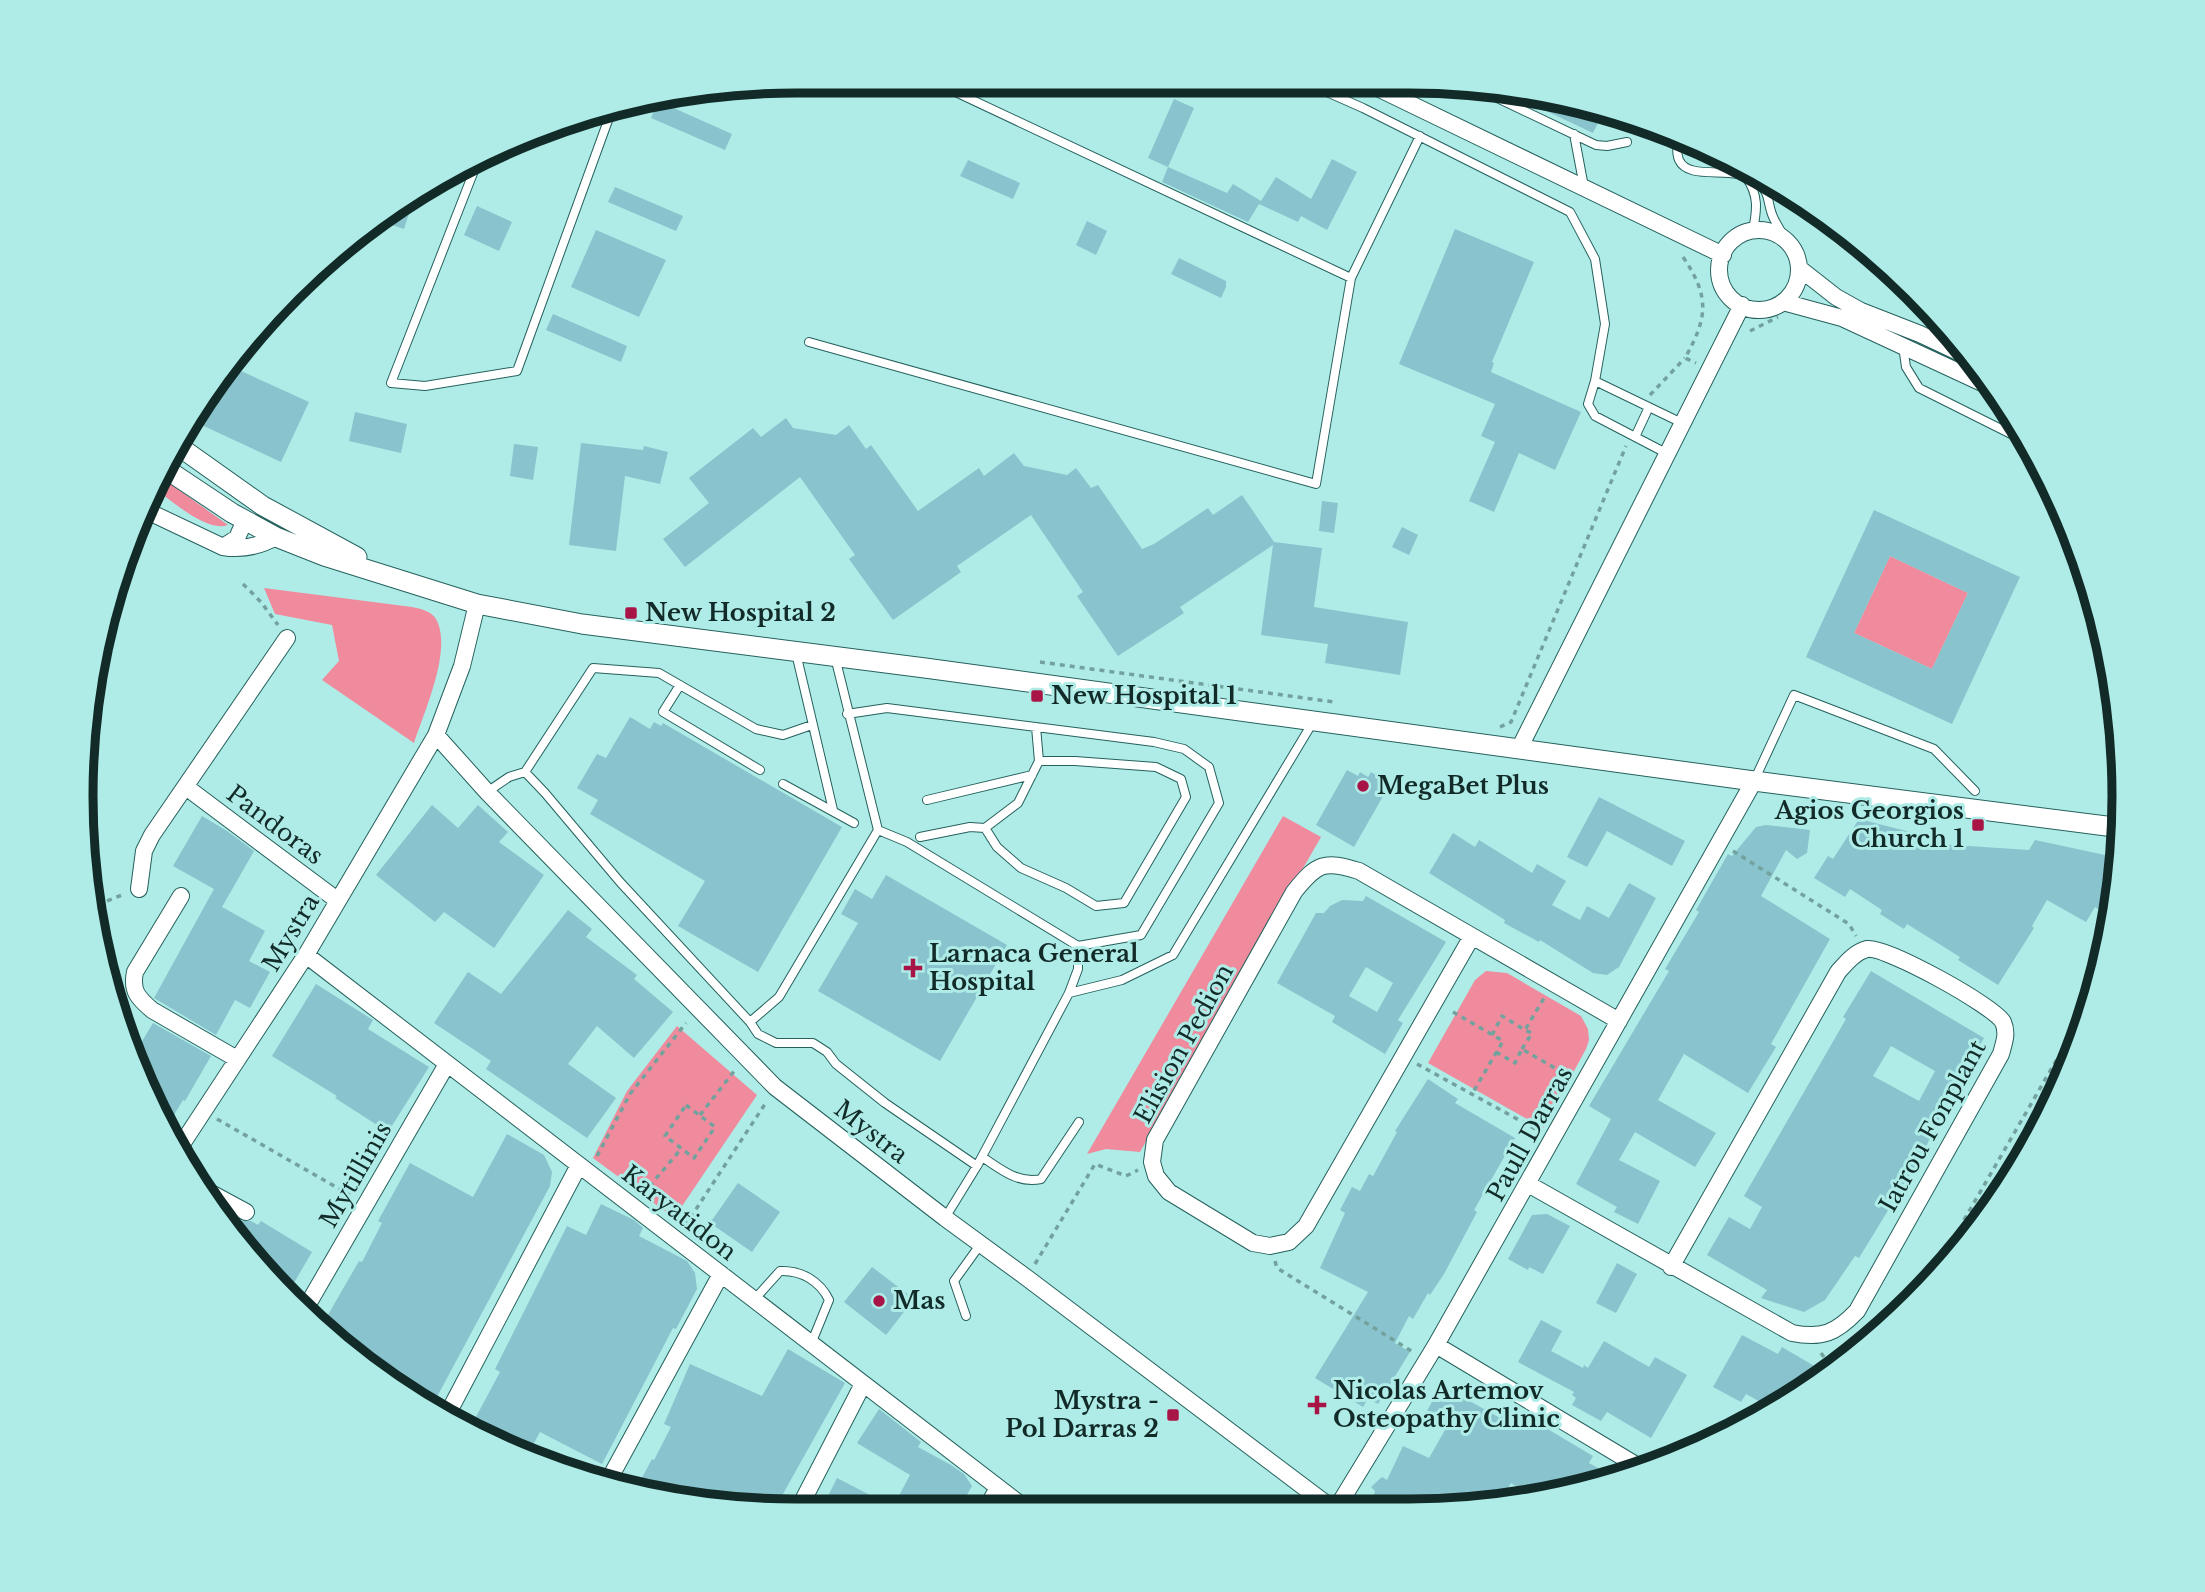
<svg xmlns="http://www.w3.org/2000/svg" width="2205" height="1592" viewBox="0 0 2205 1592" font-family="'Libre Baskerville',serif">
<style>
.green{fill:#ef8b9d}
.building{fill:#89c3cd;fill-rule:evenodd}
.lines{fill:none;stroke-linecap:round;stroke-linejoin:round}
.service-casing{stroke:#25615d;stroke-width:10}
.minor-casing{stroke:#25615d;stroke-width:18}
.tertiary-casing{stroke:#25615d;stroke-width:21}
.path{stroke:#73a29e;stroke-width:3.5;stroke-dasharray:5 5;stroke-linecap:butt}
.service{stroke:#fff;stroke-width:8}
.minor{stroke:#fff;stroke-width:16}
.tertiary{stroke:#fff;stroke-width:19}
.poi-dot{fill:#a91447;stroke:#afece7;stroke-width:2.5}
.labels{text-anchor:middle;stroke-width:6;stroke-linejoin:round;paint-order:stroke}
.poi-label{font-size:24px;font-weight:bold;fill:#122b29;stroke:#afece7;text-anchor:start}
.street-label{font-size:24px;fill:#122b29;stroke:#afece7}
.rim{fill:none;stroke:#122b29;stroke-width:9}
</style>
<rect width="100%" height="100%" fill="#afece7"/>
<!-- green -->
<path class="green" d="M158,475L228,525C207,533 169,499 152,486Z
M1890,556L1968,593L1932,669L1854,633Z
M264,588L412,607C421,609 431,611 436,619C453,649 424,712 414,743L322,680L339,661L332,625L275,614Z
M1283,816L1321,837L1140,1152L1106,1149L1087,1154Z
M1486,971L1507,973L1581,1016L1588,1029L1589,1040L1586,1049L1543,1128L1428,1063L1475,980Z
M677,1026L757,1095L674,1218L593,1158L627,1091Z"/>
<!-- building -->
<path class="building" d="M1506,90L1549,94L1604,111L1593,133L1506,92Z
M1174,99L1194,108L1168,167L1148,158Z
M658,101L732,134L725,150L651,118Z
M1332,159L1357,172L1327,230L1301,216L1298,222L1259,204L1248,222L1162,182L1168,167L1227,193L1233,184L1261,201L1276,177L1311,199Z
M968,160L1020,183L1013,199L960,176Z
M615,187L683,216L676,231L608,202Z
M416,192L404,229L377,220L399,201Z
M477,206L512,222L499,251L464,235Z
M1087,221L1107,231L1096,255L1076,245Z
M1455,229L1534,262L1492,362L1494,363L1491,372L1581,412L1555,470L1519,453L1494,512L1469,501L1495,442L1481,436L1495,404L1399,364Z
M596,230L666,260L639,317L571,287Z
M1179,258L1226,281V287L1221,298L1171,274Z
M553,314L627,346L621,362L546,330Z
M230,366L309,402L281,462L193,421Z
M355,412L407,424L401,453L349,441Z
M786,418L793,428L836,435L849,425L866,449L871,445L918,511L979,468L984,476L1014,453L1024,466L1067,475L1076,468L1091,488L1098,485L1142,549L1154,544L1208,508L1213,515L1242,495L1274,542L1322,548L1314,607L1408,622L1400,675L1325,663L1328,644L1261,635L1273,545L1180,607L1184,613L1118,656L1077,596L1083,592L1031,515L957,566L961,572L893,620L849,559L855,555L800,477L685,567L663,539L709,503L689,478L753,428L761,437Z
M581,443L643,450L644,446L668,452L660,484L625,476L616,551L569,545Z
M514,444L538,447L533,480L510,476Z
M1322,501L1338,503L1334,533L1319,531Z
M1874,510L2020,577L1952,724L1806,657ZM1890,556L1968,593L1932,669L1854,633Z
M1402,527L1418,535L1409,555L1392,547Z
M630,717L650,729L654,722L661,726L663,723L842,827L758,972L678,926L705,881L590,814L598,800L577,788L597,754L606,758Z
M1347,770L1358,776L1360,772L1368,777L1371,772L1390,784L1354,847L1316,825Z
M1599,797L1685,841L1672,866L1607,831L1587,867L1567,857Z
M432,805L458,828L478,805L508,832L499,842L544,875L494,948L444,912L435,922L376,875Z
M202,816L227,831L254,851L222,907L265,931L249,961L270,972L250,1008L235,1000L216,1035L154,998L214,889L173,866Z
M1859,819L1914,833L1908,842L2029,850L2035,840L2105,855L2120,863L2111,917L2095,907L2086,922L2047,900L2032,926L2034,928L1998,985L1958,960L1960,957L1907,924L1904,929L1880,914L1882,910L1850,889L1845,897L1814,878L1828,856L1833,859Z
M1766,825L1810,830L1807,853L1797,859L1786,850L1761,896L1830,939L1771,1044L1776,1047L1748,1093L1684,1054L1658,1100L1716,1133L1695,1167L1635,1132L1619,1160L1660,1181L1638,1224L1614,1212L1617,1207L1576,1184L1611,1119L1589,1106L1669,971L1665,969L1699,912L1696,910L1728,854L1732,856L1756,827Z
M1453,833L1475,847L1479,840L1532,873L1537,864L1566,881L1552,905L1580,920L1587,906L1609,918L1629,883L1656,898L1619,967L1607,975L1593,973L1540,940L1539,942L1504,923L1505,920L1429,873Z
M886,875L1007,945L940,1061L818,991L858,923L841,914L855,889L872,899Z
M1366,896L1446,942L1398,1020L1403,1023L1385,1054L1332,1022L1335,1016L1277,983L1316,913H1324L1330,906L1342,900L1363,901ZM1366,967L1393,983L1377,1012L1349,996Z
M568,910L592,929L586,937L637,975L634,979L673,1012L634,1058L597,1026L568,1064L616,1098L587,1138L486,1069L491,1061L434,1023L468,972L501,994Z
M1871,971L1984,1038L1951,1094L1923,1153L1859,1258L1855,1256L1825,1300L1804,1312L1761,1298L1767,1290L1707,1255L1729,1217L1750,1229L1762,1207L1744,1196L1846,1019L1843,1017ZM1891,1046L1935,1071L1919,1101L1873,1076Z
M316,984L373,1020L368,1029L429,1067L388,1132L335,1098L337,1096L272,1056Z
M153,1023L211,1056L185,1101L183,1100L166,1128L135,1070L132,1058Z
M1428,1079L1458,1099L1455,1103L1515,1138L1474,1210L1477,1212L1444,1274L1430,1295L1428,1293L1413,1319L1409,1316L1395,1343L1410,1352L1378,1404L1368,1398L1363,1407L1315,1378L1368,1292L1320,1268L1345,1213L1340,1210L1352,1187L1360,1191L1369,1174L1373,1176L1397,1132L1395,1131Z
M507,1134L544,1155L552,1172L550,1186L431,1408L361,1364L321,1327L359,1261L362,1262L382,1223L378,1221L410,1163L473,1197Z
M738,1183L780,1212L752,1252L710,1223Z
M209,1204L242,1221H251L258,1225L261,1221L312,1252L287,1295L258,1267Z
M601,1204L634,1220L643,1228L639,1236L687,1261L695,1273L697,1289L676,1329L673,1328L602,1464L540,1432L527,1456L470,1428L500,1372L495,1369L567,1226L586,1235Z
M1547,1214L1570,1226L1543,1274L1529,1267L1528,1270L1508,1259L1532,1215Z
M1617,1263L1637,1274L1616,1313L1596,1303Z
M872,1267L914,1299L886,1335L844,1302Z
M1541,1320L1562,1331L1551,1351L1583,1368L1584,1365L1588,1368L1604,1341L1649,1367L1655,1357L1687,1375L1651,1438L1607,1412L1601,1421L1572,1405L1576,1398L1572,1395L1574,1392L1518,1362Z
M1742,1335L1778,1354L1782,1347L1828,1374L1806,1391L1773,1409L1746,1394L1741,1402L1713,1387Z
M788,1349L845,1383L774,1510H750L651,1494L637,1487L652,1459L654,1460L671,1427L664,1424L690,1364L762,1396Z
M1441,1385L1500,1418L1507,1405L1593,1456L1589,1463L1613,1476L1534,1497L1511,1483L1498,1505L1454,1506L1429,1494L1421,1506H1377L1374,1495L1375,1491L1371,1487L1382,1477L1387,1480L1403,1446L1429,1458L1449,1423L1427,1411Z
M879,1409L921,1442L918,1447L951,1465L964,1474L972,1486L959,1509L821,1510L837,1478L893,1507L910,1475L857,1443Z"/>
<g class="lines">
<defs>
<path id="service" d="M932,81L1351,278L1420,136
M1302,81L1363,108L1570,212L1595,259L1605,324L1595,381L1588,404L1595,416L1666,453
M1474,87L1596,145L1607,146L1627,142
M1677,133C1679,142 1675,151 1679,160C1689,182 1734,164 1756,181C1772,193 1766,203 1774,219C1778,227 1783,235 1788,243
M1574,134L1584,187
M479,158L391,383L425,386L517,371L614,104
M1746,177C1759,195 1757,210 1753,230
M809,342L1316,484L1351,278
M1903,346L1906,367L1919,388L2031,444
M1595,381L1682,423
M1635,437L1649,407
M796,653L833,810
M680,685L663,712L760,770
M847,714L887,708L1154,742L1184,749L1209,767L1219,803L1141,935L1078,946L907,842L878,830
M525,772L545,793L620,882L750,1022L779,997L878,830L835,657
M1754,781L1794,695L1934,749L1975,791
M783,784L854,823
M487,792L509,777L525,772L593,668L659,673L756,729L783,735L812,725
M927,800L1032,775
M985,828L997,847L1021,868L1066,888L1096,906L1124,903L1186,797L1181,779L1156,767L1075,761H1039
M920,837L970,827L985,828L1018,803L1039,761L1036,727
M1069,993L1078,969V946
M750,1022L758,1034L776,1043H813L827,1052L836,1064L885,1103L977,1166
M982,1157C1001,1169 1017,1184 1041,1179L1079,1122
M945,1218L977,1166L1069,993L1122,980L1173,955L1313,722
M1959,1251L1968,1233L1978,1230
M754,1300L780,1271C801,1270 820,1281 829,1300L811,1344
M966,1316L954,1281L980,1245"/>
<path id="minor" d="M1363,81L1723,255
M1719 270a40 40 0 1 1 80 0a40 40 0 1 1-80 0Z
M1799,268L1836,297L1861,311L1920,334L1971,358
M1783,302L1842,318L1993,388
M143,509L223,547C241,550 260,546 276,537
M223,547L237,538L245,520
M436,735L487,792L775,1087L945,1218L1027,1278L1329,1506
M1519,749L1742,305
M186,787L337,900
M139,889L144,851L152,835L287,638
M181,896L135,972C131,991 138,998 152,1010L237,1059
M1471,938L1306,1226L1289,1242L1270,1246L1253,1243L1169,1192L1156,1176L1152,1162L1155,1140L1294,892C1317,863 1324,860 1359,871L1619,1021
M306,955L1025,1508
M178,1150L306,955L436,735L462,666L477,604
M1528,1184L1792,1333C1822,1339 1836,1333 1857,1311L2001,1054C2004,1043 2008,1033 2003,1022C1994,1006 1886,946 1867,949C1855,952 1846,963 1838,972L1671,1267
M196,1185L246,1212
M304,1311L447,1064
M1436,1345L1641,1468
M446,1417L579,1165
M606,1485L721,1274
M1338,1506L1436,1345L1754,781
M986,1509L998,1488
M798,1510L863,1384"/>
<path id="tertiary" d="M177,445L263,506L357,557
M163,467L232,513L276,537L324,556L477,604L582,624L925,668L1754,781L2122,828"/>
</defs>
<!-- service casing -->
<use href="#service" class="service-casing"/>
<!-- minor casing -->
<use href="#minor" class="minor-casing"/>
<!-- tertiary casing -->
<use href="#tertiary" class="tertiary-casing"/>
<!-- path -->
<path class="path" d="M1683,257C1710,297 1708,317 1685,358L1696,363
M1750,331L1778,317
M1650,395L1685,358
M243,584L261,602L278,625
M1040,662L1334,702
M1500,727L1511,722L1626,446
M1733,851L1849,924L1856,936
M94,916L107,901L122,895
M1453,1012L1503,1041L1472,1094
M1492,1035L1502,1016L1525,1030L1544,998
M1522,1049L1532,1033L1525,1030
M1496,1052L1515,1063L1522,1049L1567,1075
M1417,1064L1539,1131
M686,1105L715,1127L694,1158L665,1136Z
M700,1115L735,1070
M217,1119L350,1195
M597,1156L630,1094L686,1023
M643,1194L681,1149
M1964,1220L2098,988
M685,1226L767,1101
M1275,1261L1277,1268L1413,1352
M1035,1264L1095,1164L1126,1176L1138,1170
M1927,1284L1945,1254
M1821,1353L1833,1370"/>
<!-- service -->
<use href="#service" class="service"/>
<!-- minor -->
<use href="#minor" class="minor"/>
<!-- tertiary -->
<use href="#tertiary" class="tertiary"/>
</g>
<!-- markers -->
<g class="poi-dot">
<rect x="624" y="606" width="14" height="14" rx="3.5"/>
<rect x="1030" y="689" width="14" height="14" rx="3.5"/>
<circle cx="1363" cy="786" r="7"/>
<rect x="1971" y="818" width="14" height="14" rx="3.5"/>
<path d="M909.5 957.5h7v7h7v7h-7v7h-7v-7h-7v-7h7z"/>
<circle cx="879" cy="1301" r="7"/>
<path d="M1313.5 1394.5h7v7h7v7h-7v7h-7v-7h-7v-7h7z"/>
<rect x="1166" y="1408" width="14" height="14" rx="3.5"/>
</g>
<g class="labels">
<!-- poi labels -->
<g class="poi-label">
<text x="645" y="621">New Hospital 2</text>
<text x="1051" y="704">New Hospital 1</text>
<text x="1377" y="794">MegaBet Plus</text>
<text x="1964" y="819" text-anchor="end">Agios Georgios<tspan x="1964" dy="28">Church 1</tspan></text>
<text x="929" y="962">Larnaca General<tspan x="929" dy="28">Hospital</tspan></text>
<text x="893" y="1309">Mas</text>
<text x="1333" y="1399">Nicolas Artemov<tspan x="1333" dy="28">Osteopathy Clinic</tspan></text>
<text x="1159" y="1409" text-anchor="end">Mystra -<tspan x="1159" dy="28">Pol Darras 2</tspan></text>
</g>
<!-- street labels -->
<g class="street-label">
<text transform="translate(275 825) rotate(37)" y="8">Pandoras</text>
<text transform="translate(291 933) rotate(-59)" y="8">Mystra</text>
<text transform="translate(1184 1044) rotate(-61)" y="8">Elision Pedion</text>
<text transform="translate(1933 1126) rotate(-61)" y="8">Iatrou Fonplant</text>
<text transform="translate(871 1132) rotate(38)" y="8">Mystra</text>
<text transform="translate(1530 1134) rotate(-61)" y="8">Paull Darras</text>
<text transform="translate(356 1175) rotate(-60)" y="8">Mytillinis</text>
<text transform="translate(679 1213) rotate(38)" y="8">Karyatidon</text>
</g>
</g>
<!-- crop -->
<path d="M0 0H2205V1592H0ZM796 93H1409A703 703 0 0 1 2112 796V796A703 703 0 0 1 1409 1499H796A703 703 0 0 1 93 796V796A703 703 0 0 1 796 93Z" fill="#afece7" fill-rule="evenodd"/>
<path class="rim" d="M796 93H1409A703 703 0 0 1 2112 796V796A703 703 0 0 1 1409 1499H796A703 703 0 0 1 93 796V796A703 703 0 0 1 796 93Z"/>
</svg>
